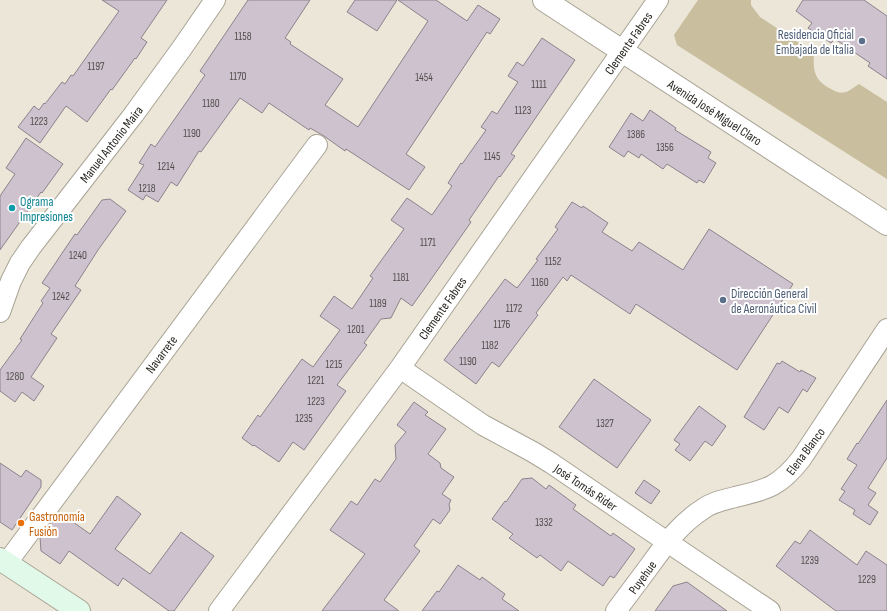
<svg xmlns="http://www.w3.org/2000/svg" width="887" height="611" viewBox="0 0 887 611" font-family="'Sofia Sans Condensed',sans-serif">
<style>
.green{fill:#c9be9e}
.building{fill:#cdc2ce;stroke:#8d828d}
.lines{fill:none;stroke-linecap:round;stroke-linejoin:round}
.minor-casing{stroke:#a9a496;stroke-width:22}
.tertiary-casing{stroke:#a9a496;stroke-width:24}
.secondary-casing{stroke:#a9a496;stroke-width:24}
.minor{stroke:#fff;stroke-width:20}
.tertiary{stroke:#fff;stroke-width:22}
.secondary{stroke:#e1f9e9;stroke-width:22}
.service-dot{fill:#5c6f8a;stroke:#fff;stroke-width:1.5}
.culture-dot{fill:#0f9aa8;stroke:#fff;stroke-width:1.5}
.food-dot{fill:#e8710a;stroke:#fff;stroke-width:1.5}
.labels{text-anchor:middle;stroke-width:4;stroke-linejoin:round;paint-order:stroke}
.number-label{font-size:11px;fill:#534e4d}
.service-label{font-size:13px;fill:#4e5e75;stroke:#fff;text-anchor:end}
.street-label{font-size:13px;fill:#2a2822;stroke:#fff}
.culture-label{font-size:13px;fill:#0d838f;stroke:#fff;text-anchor:start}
.food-label{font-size:13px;fill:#c56008;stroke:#fff;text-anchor:start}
</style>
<rect width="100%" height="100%" fill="#ebe6d7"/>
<!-- green -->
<path class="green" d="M698,0H751V5L760,17L814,53C813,71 814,80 831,89C836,92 841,94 846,92C850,91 855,86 859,84L887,102V179L677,45L674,35Z"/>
<!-- building -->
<path class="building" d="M102,0H167L141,38L147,42L136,59L135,58L112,90L111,89L87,122L66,106L40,143L18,127L34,106L39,110L44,103L45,104L62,82L65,84L71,75L73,76L119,11Z
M248,0H310L285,38L291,42L290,44L343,79L325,105L358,127L428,21L398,0H436L467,21L478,5L500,19L490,34L487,32L406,154L425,167L409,190L346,149L345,151L324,136L310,128L309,130L269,103L262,113L240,98L201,152L199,151L177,186L171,182L158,202L146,195L143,200L128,190L144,165L139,163L151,144L155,147L188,100L205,75L200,71Z
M355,0H397L377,31L347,12Z
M803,0H864L887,16V79L868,66L870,63L835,39L831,43L808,28L812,23L796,11Z
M542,38L575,60L511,154L515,156L500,177L499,176L469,220L471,222L432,278L412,306L401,298L391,318L381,319L364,343L367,345L337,385L346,391L304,450L293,442L279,462L254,445L253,446L242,438L258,415L260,417L302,359L313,367L340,330L320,316L334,296L352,309L373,278L370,276L404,229L391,220L407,198L432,215L452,186L448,183L461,163L462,164L486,130L481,127L492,111L497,114L518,82L508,76L517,62L523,66Z
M650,110L676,128L675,130L711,152L708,158L716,163L704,183L699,180L697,183L667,164L663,169L641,154L639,158L628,151L624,157L609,147L631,113L643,121Z
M26,138L63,164L42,193L41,192L0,250V196L15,174L6,168Z
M110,199L126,211L98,250L75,286L81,290L51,334L57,338L31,377L44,386L34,401L22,392L15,402L0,391V370L22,340L20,339L43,303L41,301L50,288L42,283L75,234L77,235L102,200Z
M572,202L582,208L583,206L608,223L602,232L632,251L639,242L683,270L709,229L793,284L737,370L636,304L630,314L571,275L567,281L563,277L536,313L538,315L499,367L492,362L476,384L444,360L505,279L517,288L538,260L536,259L558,229L555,227Z
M782,361L800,372L801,370L816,378L807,392L803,389L788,413L779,407L764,430L744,417L767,380L777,363L780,364Z
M594,379L651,420L617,468L559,427Z
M887,400V458L868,488L876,493L868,505L878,512L870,525L853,514L855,510L839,500L845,491L841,489L857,465L847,459L857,443L858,444Z
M414,402L428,412L425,415L446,429L428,454L440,463L441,468L454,477L442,494L451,500L449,504L450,510L440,524L433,519L414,546L420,551L384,600L399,611H322L365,554L330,530L351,501L357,505L375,479L380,482L396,459L395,445L406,432L397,425Z
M699,406L726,426L712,446L705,441L690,461L675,450L680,444L674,440Z
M0,463L21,477L26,470L41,480V487L12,530L0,522Z
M532,478L546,489L549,485L576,505L573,509L611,536L613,533L635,549L614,578L610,576L603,586L568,561L561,571L540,555L537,558L509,538L513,534L492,519L505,501L506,502L522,479Z
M644,480L660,491L651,504L635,493Z
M117,496L141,514L115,549L150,574L181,532L214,556L174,611H169L123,578L118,586L69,551L60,564L41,551L40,537L59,512L90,534Z
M810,530L857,565L866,551L887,565V611H836L776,566L795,541L800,544Z
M458,565L480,580L482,577L505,594L502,599L519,611H422L437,591L439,592Z
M687,582L727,611H655L673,586Z"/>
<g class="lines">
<defs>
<path id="minor" d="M0,312L11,281L20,263L31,247L134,114L182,48L215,0
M400,368L483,425L533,452L551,463L648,529L770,611
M6,564L317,145
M219,611L400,368L658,0
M616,611C628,595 639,580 651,564C666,543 681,523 703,509C712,502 724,500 735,497C767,490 780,486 801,459L887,329"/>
<path id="tertiary" d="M544,0L887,224"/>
<path id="secondary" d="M0,559L79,611"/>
</defs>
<!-- minor casing -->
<use href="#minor" class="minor-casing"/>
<!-- tertiary casing -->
<use href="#tertiary" class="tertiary-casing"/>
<!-- secondary casing -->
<use href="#secondary" class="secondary-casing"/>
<!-- minor -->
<use href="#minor" class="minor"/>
<!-- tertiary -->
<use href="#tertiary" class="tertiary"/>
<!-- secondary -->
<use href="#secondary" class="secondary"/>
</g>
<!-- markers -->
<g class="service-dot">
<circle cx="862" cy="41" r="4"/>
<circle cx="723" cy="300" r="4"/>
</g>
<circle class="culture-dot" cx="12" cy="208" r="4"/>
<circle class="food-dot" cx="21" cy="523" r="4"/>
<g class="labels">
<!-- number labels -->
<g class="number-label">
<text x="243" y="40">1158</text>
<text x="96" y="70">1197</text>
<text x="238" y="80">1170</text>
<text x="424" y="81">1454</text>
<text x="539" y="88">1111</text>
<text x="211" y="107">1180</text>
<text x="523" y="114">1123</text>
<text x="39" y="125">1223</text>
<text x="192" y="137">1190</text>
<text x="636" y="138">1386</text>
<text x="665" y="151">1356</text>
<text x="492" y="160">1145</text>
<text x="166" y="170">1214</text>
<text x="147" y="192">1218</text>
<text x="428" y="246">1171</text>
<text x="78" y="259">1240</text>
<text x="553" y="265">1152</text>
<text x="401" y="281">1181</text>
<text x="540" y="286">1160</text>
<text x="61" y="300">1242</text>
<text x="378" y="307">1189</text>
<text x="514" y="312">1172</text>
<text x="502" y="328">1176</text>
<text x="356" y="333">1201</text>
<text x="490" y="349">1182</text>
<text x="468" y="365">1190</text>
<text x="334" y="368">1215</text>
<text x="15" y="380">1280</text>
<text x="316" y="384">1221</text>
<text x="316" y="405">1223</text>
<text x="304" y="422">1235</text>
<text x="605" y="427">1327</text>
<text x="544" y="526">1332</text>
<text x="810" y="564">1239</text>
<text x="867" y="583">1229</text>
</g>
<!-- service labels -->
<g class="service-label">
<text x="854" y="39">Residencia Oficial<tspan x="854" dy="15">Embajada de Italia</tspan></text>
<text x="731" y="298" text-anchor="start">Dirección General<tspan x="731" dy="15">de Aeronáutica Civil</tspan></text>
</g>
<!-- street labels -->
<g class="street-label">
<text transform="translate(628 43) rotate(-55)" y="5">Clemente Fabres</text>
<text transform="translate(715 112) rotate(33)" y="5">Avenida José Miguel Claro</text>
<text transform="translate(111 144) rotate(-52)" y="5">Manuel Antonio Maira</text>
<text transform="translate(442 308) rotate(-55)" y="5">Clemente Fabres</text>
<text transform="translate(161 354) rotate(-53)" y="5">Navarrete</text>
<text transform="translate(805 451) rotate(-53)" y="5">Elena Blanco</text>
<text transform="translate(586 487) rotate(34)" y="5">José Tomás Rider</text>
<text transform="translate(642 577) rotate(-54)" y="5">Puyehue</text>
</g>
<!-- culture labels -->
<g class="culture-label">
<text x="20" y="206">Ograma<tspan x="20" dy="15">Impresiones</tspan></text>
</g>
<!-- food labels -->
<g class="food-label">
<text x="29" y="521">Gastronomía<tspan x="29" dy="15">Fusión</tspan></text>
</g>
</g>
</svg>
